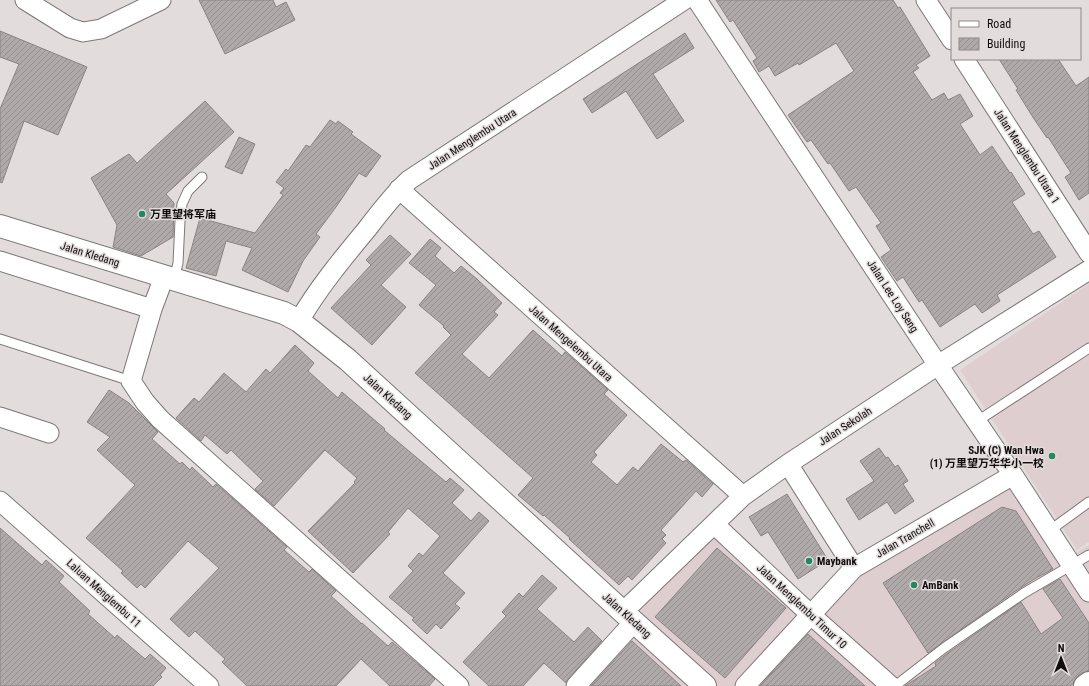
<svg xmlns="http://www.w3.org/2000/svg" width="1089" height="686" viewBox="0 0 1089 686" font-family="'Roboto Condensed','Noto Sans SC',sans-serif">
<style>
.built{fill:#dfcecf}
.building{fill:url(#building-hatch);stroke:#8a8383}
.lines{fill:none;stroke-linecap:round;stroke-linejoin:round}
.lane-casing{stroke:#7d7777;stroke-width:11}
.street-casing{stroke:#7d7777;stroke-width:21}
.secondary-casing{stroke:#7d7777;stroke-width:24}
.lane{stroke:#fff;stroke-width:9}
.street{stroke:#fff;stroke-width:19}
.secondary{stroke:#fff;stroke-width:22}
.poi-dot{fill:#248760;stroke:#e3dcdc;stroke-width:1.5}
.labels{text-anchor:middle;stroke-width:3;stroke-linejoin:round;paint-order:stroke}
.street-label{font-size:11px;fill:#0f0c0d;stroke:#e3dcdc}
.poi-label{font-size:11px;font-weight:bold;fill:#0f0c0d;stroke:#e3dcdc;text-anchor:start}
</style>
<defs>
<pattern id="building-hatch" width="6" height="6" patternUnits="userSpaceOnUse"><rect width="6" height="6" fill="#b0a9a9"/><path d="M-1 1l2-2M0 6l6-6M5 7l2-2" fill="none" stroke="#969090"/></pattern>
</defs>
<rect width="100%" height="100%" fill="#e3dcdc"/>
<!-- built -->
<path class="built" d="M1089,284V542L1077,550L960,370Z
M1013,473L1071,556L1089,545V686H574L713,529L804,609Z"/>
<!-- building -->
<path class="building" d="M199,0H273L276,7L286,2L295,20L225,54Z
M716,0H893L898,8L900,7L930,56L916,65L919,68L913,72L932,100L944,93L948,100L960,94L973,116L960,124L980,155L992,146L1010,173L1011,172L1025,194L1012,202L1033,234L1039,231L1056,257L997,295L1000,301L982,313L975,304L940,327L922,300L919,302L903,277L897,281L881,257L891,250L876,226L881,223L856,187L849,191L830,163L828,164L811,140L807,142L788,115L854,71L836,43L799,65L798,63L775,76L769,66L759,72L753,61L757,58L733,20L730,22Z
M0,31L87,67L58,135L24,121L2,183L0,182V109L19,64L0,57Z
M685,33L694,48L653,74L684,121L657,139L626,91L592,113L583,99Z
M999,59H1058L1076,86L1089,77V193L1079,200L1065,177L1071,173L1048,137L1047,138L1034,119L1016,90L1018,89Z
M205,101L234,132L166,194L174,203L173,237L141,256L113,247L117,225L91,178L129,154L137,163Z
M330,120L336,124L338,121L353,132L351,134L381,156L366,177L359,173L336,207L316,234L320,237L303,261L288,292L242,270L252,248L226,241L216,276L186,268L200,218L255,233L283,195L280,193L284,188L276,182L286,169L288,171L306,145L310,147Z
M239,137L255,144L242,174L225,167Z
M390,235L411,254L381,285L406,307L372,345L331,308L371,265L366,260Z
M430,239L441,248L435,256L454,273L461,266L477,279L502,303L494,312L498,315L462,354L489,378L533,330L562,356L565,352L608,390L604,394L627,415L594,452L597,455L591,462L617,485L633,467L638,471L661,444L683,462L686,460L713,484L702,497L696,491L661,530L666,535L662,539L666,543L632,580L628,576L619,585L569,539L570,538L544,515L543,516L518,495L533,478L415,373L451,335L443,327L444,326L419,305L436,285L409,263Z
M295,345L314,363L308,371L338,398L342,392L385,429L384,430L410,452L446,482L450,478L464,490L452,503L471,521L479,512L489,521L443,573L465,593L455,604L460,608L441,629L436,624L427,634L412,620L414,618L389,597L413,571L408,566L419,553L423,556L440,536L408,508L388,532L390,534L353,573L308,531L355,483L354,482L357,478L325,450L274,506L255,489L263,481L231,450L227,454L205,435L201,441L176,418L194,398L199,402L224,373L246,392L266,369L270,373Z
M109,390L129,403L158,432L152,439L180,464L182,462L190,470L192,467L213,487L216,484L287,547L284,550L309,572L312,569L336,591L331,596L362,624V623L388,646L392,642L435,679L429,686H390L361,659L336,686H247L222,662L225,659L195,631L189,637L170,619L219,568L188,541L145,588L141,584L137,588L121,573L123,571L86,538L135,485L97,450L110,437L87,422Z
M879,448L886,458L888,457L895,467L898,465L908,481L903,484L914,501L895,514L887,502L859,520L846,499L874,481L860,461Z
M787,494L828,560L798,579L768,532L761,536L749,517Z
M1002,507L1016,511L1053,569L1036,578L1014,592L928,653L883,583Z
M0,528L42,565L46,560L64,576L59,582L90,611L88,614L115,638L117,635L145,659L150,654L166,668L160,675L162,677L153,686H0Z
M717,548L786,608L725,678L655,617Z
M542,575L557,588L537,609L574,642L588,627L602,641L568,679L566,683L544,663L523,686H489L463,662L506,616L502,612L519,593L523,597Z
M1060,579L1089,623V671L1082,673L1078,676L1074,681L1073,684L1070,686H905L936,666L935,663L948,653L1021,602L1041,634L1063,618L1043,589Z
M808,634L865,686H760Z
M632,641L681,686H591Z"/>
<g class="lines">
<defs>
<path id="lane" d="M174,280L178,263L180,221L182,204L188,191L202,177
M0,339L131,381
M976,422L1089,348
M1049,531L1089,502
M895,686L944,648L1024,593L1089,555"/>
<path id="street" d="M25,0L70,28L83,32L101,29L161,0
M697,0L938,365L1013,475L1089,592
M926,0L952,40
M964,59L1089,253
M399,189L743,496
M0,261L152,309L164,277
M152,309L131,381L145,402L160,419L459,686
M299,321C318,288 343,258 367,229C380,212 393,195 409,180L684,0
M0,417L49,433
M788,464L854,568
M0,501L209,686
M714,524L811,615L891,686
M623,612L714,524L743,496L788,464L938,365L1089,270
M576,686L634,622
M745,686L854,568L1013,475"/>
<path id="secondary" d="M0,226L284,313L299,321L348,360L537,533L623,612L705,686
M1085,686L1089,683"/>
</defs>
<!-- lane casing -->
<use href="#lane" class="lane-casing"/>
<!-- street casing -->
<use href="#street" class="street-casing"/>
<!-- secondary casing -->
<use href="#secondary" class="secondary-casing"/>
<!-- lane -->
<use href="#lane" class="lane"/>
<!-- street -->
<use href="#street" class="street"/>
<!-- secondary -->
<use href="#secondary" class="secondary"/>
</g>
<!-- markers -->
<g class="poi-dot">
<circle cx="142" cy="214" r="4"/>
<circle cx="1052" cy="456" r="4"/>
<circle cx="809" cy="561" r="4"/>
<circle cx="914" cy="585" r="4"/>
</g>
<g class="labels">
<!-- street labels -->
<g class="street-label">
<text transform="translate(472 139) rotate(-33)" y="4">Jalan Menglembu Utara</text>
<text transform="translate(1027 156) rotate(57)" y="4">Jalan Menglembu Utara 1</text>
<text transform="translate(90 254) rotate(17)" y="4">Jalan Kledang</text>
<text transform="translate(893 296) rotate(57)" y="4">Jalan Lee Loy Seng</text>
<text transform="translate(571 343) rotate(42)" y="4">Jalan Mengelembu Utara</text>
<text transform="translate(388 396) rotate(42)" y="4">Jalan Kledang</text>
<text transform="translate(845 426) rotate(-33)" y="4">Jalan Sekolah</text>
<text transform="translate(905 538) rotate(-30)" y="4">Jalan Tranchell</text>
<text transform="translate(104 593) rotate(42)" y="4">Laluan Menglembu 11</text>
<text transform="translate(802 606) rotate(43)" y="4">Jalan Menglembu Timur 10</text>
<text transform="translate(627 615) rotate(42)" y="4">Jalan Kledang</text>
</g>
<!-- poi labels -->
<g class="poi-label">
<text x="150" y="218">万里望将军庙</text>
<text x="1044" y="454" text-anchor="end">SJK (C) Wan Hwa<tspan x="1044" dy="13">(1) 万里望万华华小一校</tspan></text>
<text x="817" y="565">Maybank</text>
<text x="922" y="589">AmBank</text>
</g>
</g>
<!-- legend -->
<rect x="951" y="8" width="130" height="52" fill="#e3dcdc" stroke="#8e8989"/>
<rect x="959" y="21" width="20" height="6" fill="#ffffff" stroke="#8e8989"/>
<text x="987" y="28" font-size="12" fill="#0f0c0d">Road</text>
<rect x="959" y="38" width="20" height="12" fill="url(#building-hatch)" stroke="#8e8989"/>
<text x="987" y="48" font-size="12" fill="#0f0c0d">Building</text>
<!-- north arrow -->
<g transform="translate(1061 658)" stroke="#e3dcdc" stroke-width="3" paint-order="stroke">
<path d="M0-3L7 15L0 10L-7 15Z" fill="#0f0c0d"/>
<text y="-6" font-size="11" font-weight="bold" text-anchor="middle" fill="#0f0c0d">N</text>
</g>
</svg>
